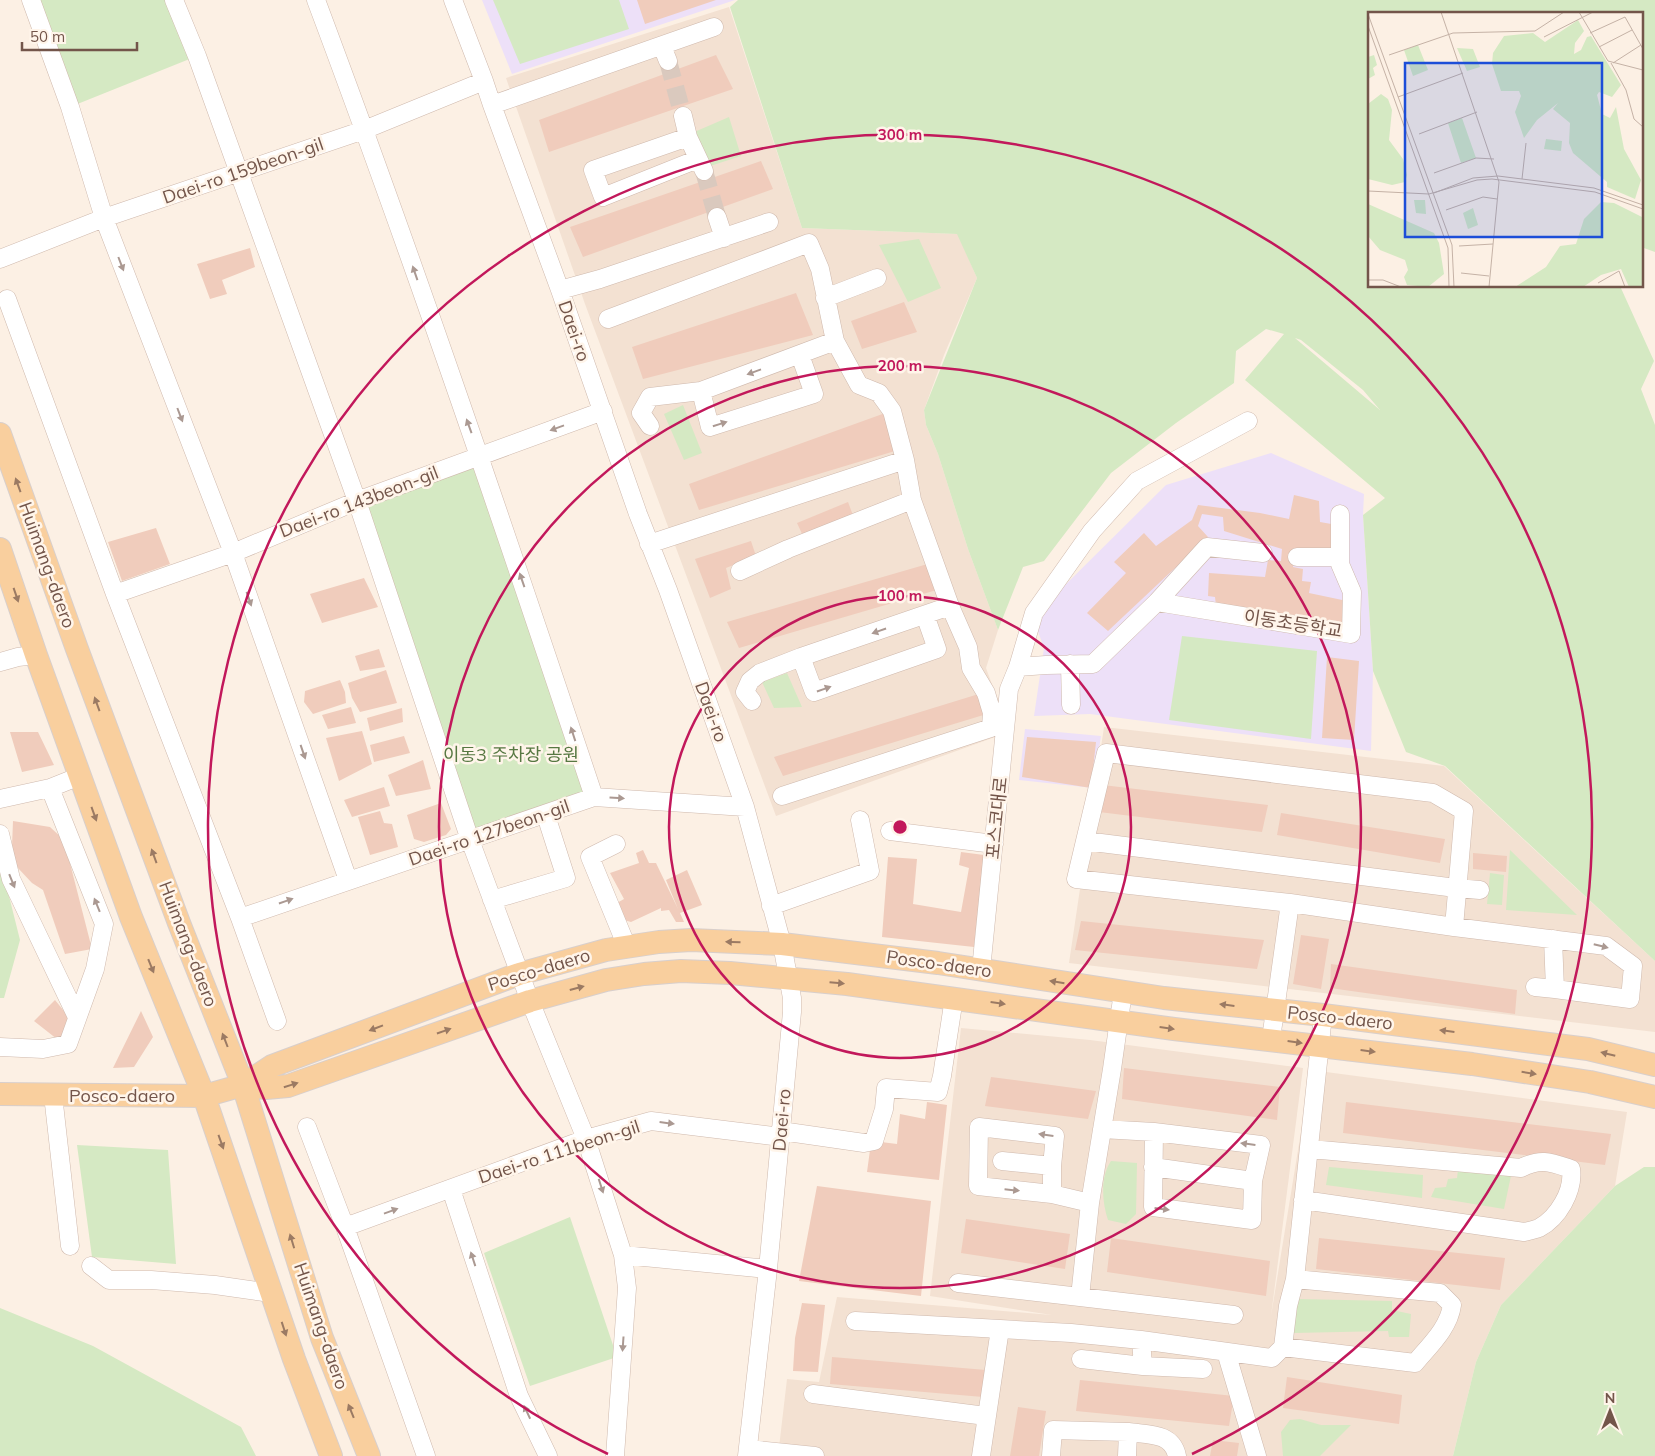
<svg xmlns="http://www.w3.org/2000/svg" width="1655" height="1456" viewBox="0 0 1655 1456" font-family="Mulish,'Noto Sans KR',sans-serif">
<style>
.residential{fill:#f3e1d2}
.education{fill:#ede0f8}
.green{fill:#d5e9c3;fill-rule:evenodd}
.building{fill:#f0ccbc}
.lines{fill:none;stroke-linecap:round;stroke-linejoin:round}
.minor-tunnel{stroke:#dac9be;stroke-width:18;stroke-dasharray:18 9;stroke-linecap:butt}
.minor-casing{stroke:#cfb9ad;stroke-width:19}
.major-casing{stroke:#d8cfcc;stroke-width:24}
.minor{stroke:#fff;stroke-width:18}
.major{stroke:#f9cf9e;stroke-width:22}
.oneway{fill:#ab9992}
.oneway2{fill:#9b7a63}
.ring{fill:none;stroke:#c2185b;stroke-width:2.5}
.labels{text-anchor:middle;stroke-width:5;stroke-linejoin:round;paint-order:stroke}
.street-label{font-size:18px;fill:#73554a;stroke:#fff5ea}
.park-label{font-size:18px;fill:#577842;stroke:#fff5ea}
.inset-road{fill:none;stroke:#c5b2a6;stroke-width:1}
.view{fill:#1d4ed8;fill-opacity:0.15;stroke:#1d4ed8;stroke-width:2.5}
.inset-edge{fill:none;stroke:#73554a;stroke-width:2.5}
.centre{fill:#c2185b;stroke:#fff5ea;stroke-width:2.5}
.ring-label{font-size:15px;text-anchor:middle;font-weight:bold;fill:#c2185b;stroke:#fff5ea;stroke-width:5;stroke-linejoin:round;paint-order:stroke}
</style>
<rect width="100%" height="100%" fill="#fcf0e4"/>
<!-- residential -->
<path class="residential" d="M729,7L802,228L958,234L977,278L944,355L924,410L926,425L938,454L968,549L998,630L986,668L1001,709L998,736L776,816L585,304L506,78Z
M1104,727L1444,766L1655,961V1032L1069,963Z
M961,1028L1090,1040L1303,1068L1271,1316L1311,1070L1627,1112L1615,1186L1501,1305L1476,1362L1453,1456H778L787,1379L819,1382L837,1297L1052,1315L930,1296Z"/>
<!-- education -->
<path class="education" d="M482,0H735L512,74Z
M1271,453L1364,494L1363,515L1373,671L1371,751L1090,714L1034,716L1044,648L1036,626L1051,599L1166,485Z
M1025,729L1101,736L1093,788L1019,780Z"/>
<!-- green -->
<path class="green" d="M31,0H174L197,56L70,107Z
M493,0H619L629,29L520,64Z
M738,0H1655V252L1641,247V14H1369V286H1620L1654,361L1641,389L1655,425V961L1445,766L1406,752L1373,671L1363,515L1385,498L1245,380L1284,334L1266,329L1236,351L1234,383L1176,423L1111,473L1044,561L1023,567L998,630L968,549L938,454L926,425L924,410L977,278L957,234L802,228L730,7ZM1295,338L1301,340L1363,390L1380,410Z
M729,117L741,156L707,167L692,133Z
M919,239L941,288L908,302L879,245Z
M683,405L702,453L684,460L664,414Z
M480,456L594,797L470,840L357,501Z
M1182,636L1317,651L1311,739L1169,720Z
M787,673L802,707L774,708L762,682Z
M1510,850L1577,915L1506,910Z
M0,860L20,940L4,998H0Z
M1490,873L1504,875L1502,905L1487,904Z
M77,1145L168,1150L176,1264L92,1257Z
M1111,1161L1137,1163L1136,1214L1126,1224L1108,1220C1102,1202 1100,1177 1111,1161Z
M1329,1167L1423,1175L1422,1198L1326,1185Z
M1644,1167H1655V1456H1453L1476,1362L1501,1305L1615,1186Z
M1458,1170L1512,1171L1504,1209L1431,1197L1435,1188L1446,1187L1448,1179L1457,1178Z
M570,1217L617,1357L530,1386L484,1253Z
M1298,1299L1392,1301V1310L1411,1314L1409,1337H1389L1388,1331L1293,1333Z
M0,1308L93,1346L241,1427L256,1456H0Z
M1300,1419L1321,1425H1351L1320,1456H1283L1281,1432L1290,1420Z"/>
<!-- building -->
<path class="building" d="M637,0H716L645,24Z
M716,55L733,89L549,152L539,120Z
M761,161L773,189L583,257L570,227Z
M250,248L255,267L222,280L227,294L210,299L197,264Z
M796,293L813,335L643,379L632,347Z
M904,302L917,332L862,349L851,321Z
M888,412L895,451L699,510L689,484Z
M1294,495L1319,501L1320,522L1337,525L1335,553L1295,549L1293,567L1303,569L1302,581L1311,582L1309,593L1347,601L1346,627L1216,606L1215,597L1208,596L1209,573L1265,577L1268,560L1281,561L1282,549L1224,531L1223,517L1202,514L1198,526L1208,537L1108,631L1087,613L1126,573L1114,562L1144,533L1156,546L1192,520L1198,505L1260,513L1289,519Z
M848,502L854,518L804,538L797,523Z
M156,528L170,564L122,581L108,542Z
M751,541L756,556L726,568L731,589L710,598L695,559Z
M931,563L940,589L739,648L727,622Z
M364,578L378,607L322,623L310,594Z
M379,649L385,667L360,671L355,656Z
M1327,657L1359,661L1354,740L1322,738Z
M386,670L397,703L360,712L352,698L348,683Z
M340,680L345,692L346,703L313,714L304,702L305,691Z
M982,693L990,713L783,776L774,757Z
M351,707L356,723L328,729L322,715Z
M402,708L403,722L370,731L367,718Z
M362,731L372,764L339,781L326,738Z
M10,732H38L54,765L22,772Z
M404,736L410,753L374,762L370,745Z
M1027,737L1096,742L1091,788L1022,777Z
M423,760L431,789L396,796L388,775Z
M1103,785L1268,805L1262,832L1099,812Z
M384,787L390,806L352,817L344,800Z
M441,803L451,829L446,835L424,842L414,839L407,815Z
M380,811L384,823L392,824L398,847L370,855L358,817Z
M1281,813L1445,839L1440,863L1277,835Z
M13,821L50,827L64,840L92,949L65,954L43,890L32,883L17,867L12,847Z
M643,850L649,863H656L678,909L666,880L687,870L702,905L680,913L684,922H676L669,910L661,911V908L631,922L624,920L617,903L624,899L610,873L639,863L636,853Z
M961,852L984,855L974,947L882,937L888,857L917,859L913,904L961,912L969,868L959,865Z
M1473,853L1507,856L1506,872L1473,869Z
M1081,921L1264,940L1257,969L1075,950Z
M1301,935L1329,939L1321,989L1293,984Z
M1331,964L1517,990L1515,1014L1330,988Z
M55,1000L72,1021L62,1043L34,1021Z
M141,1011L153,1037L134,1067L113,1068Z
M1124,1068L1280,1087L1277,1120L1122,1099Z
M991,1077L1096,1091L1088,1119L985,1106Z
M927,1102L947,1105L939,1180L867,1172L870,1150L881,1142L897,1144L900,1114L925,1119Z
M1346,1102L1611,1134L1605,1165L1343,1133Z
M817,1186L931,1201L921,1296L799,1281Z
M966,1219L1070,1234L1065,1269L961,1253Z
M1111,1238L1270,1261L1266,1296L1107,1272Z
M1319,1238L1505,1258L1500,1290L1316,1269Z
M802,1303L825,1305L818,1372L793,1371L795,1338Z
M832,1357L986,1370L983,1397L830,1384Z
M1287,1377L1402,1395L1399,1424L1283,1408Z
M1080,1380L1234,1396L1229,1426L1076,1411Z
M1018,1407L1046,1411L1039,1456H1010Z
M1213,1440L1239,1443L1237,1456H1210Z"/>
<g class="lines">
<!-- minor-tunnel -->
<path class="minor-tunnel" d="M668,61L683,116
M704,171L717,217"/>
<defs>
<path id="minor" d="M31,0L70,107L104,218L233,553L348,880
M174,0L197,56L357,501L470,840L530,1001L586,1139L623,1255L627,1288L615,1456
M316,0C415,264 505,530 594,797
M453,0L484,81L492,105L560,290L638,514L668,590L745,807L782,944L792,998V1012L768,1269L747,1456
M662,46L668,61
M492,105L714,27
M683,116L688,137L704,171
M688,137L593,170L603,197L698,159
M717,217L724,238
M0,259L104,218L364,130L484,81
M560,290L600,279L769,222
M825,298L877,278
M7,299L115,594L240,918L277,1021
M608,319L809,243L820,269L835,341L859,385L879,393L892,411L905,460L912,500L950,606L968,647L971,668L986,693L992,713L991,728L782,796
M701,391L710,427L814,394L800,355
M650,426L641,413L650,397L701,391L835,341
M649,544L905,460
M1297,557H1340
M740,571L788,549L912,500
M115,594L233,553L357,501L603,411
M1157,602L1351,634L1352,592L1340,564V514
M801,657L814,692L937,649L925,615
M0,662L18,657L36,655
M1070,664L1071,705
M1018,667L1046,665L1093,664L1157,602L1207,547L1263,553
M752,701L745,692L750,681L760,673L801,657L950,606
M0,799L50,788L80,776
M890,831L994,844
M0,834L11,879L77,1017
M1085,841L1076,879L1290,903L1454,927L1464,811L1433,793L1106,753L1085,841L1456,888L1480,890
M616,844L590,857L627,947
M492,900L566,878L549,825
M771,906L870,871L860,820
M240,918L594,797L745,807
M1454,927L1606,946L1633,966L1630,999L1555,989L1535,987
M1553,939L1555,989
M981,970L1009,689L1018,667L1034,613L1092,531L1137,481L1248,421
M1123,992L1112,1069L1090,1203L1080,1297L1234,1315
M1271,1039L1290,903
M0,1047L43,1049L68,1044L95,969L104,924L50,788
M53,1095L70,1246
M307,1127L345,1227L426,1456
M1102,1129L1154,1132L1261,1145L1253,1181L1252,1220L1153,1207L1154,1132
M781,1131L864,1143L874,1141L884,1109L886,1088L938,1092L942,1076L954,998
M1002,1161L1052,1166
M1153,1167L1253,1181
M451,1189L519,1396L548,1456
M1052,1194V1166L1055,1136L979,1127L978,1186L1052,1194L1090,1203
M1303,1200L1524,1232C1528,1231 1534,1230 1539,1228C1558,1218 1574,1191 1571,1169C1550,1162 1541,1158 1521,1168L1310,1149
M345,1227L586,1139L651,1121L781,1137
M623,1255L768,1269
M91,1266L109,1280H151L215,1285L271,1293
M958,1283L1080,1297
M855,1321L1000,1329
M1283,1347L1415,1363C1429,1346 1449,1328 1452,1305L1440,1293L1295,1279
M1226,1352L1257,1456
M1081,1359L1143,1366L1141,1340
M1143,1366L1203,1369
M813,1394L986,1416
M1128,1432C1148,1435 1172,1432 1177,1456
M748,1449L815,1456
M981,1456L1000,1329L1071,1333L1141,1340L1272,1358L1283,1347L1288,1306L1295,1279L1323,1015
M1051,1456L1053,1430L1128,1432L1127,1456"/>
<path id="major" d="M0,434L77,649L179,923L243,1085L322,1338L369,1456
M0,549L36,655L131,917L204,1096L294,1359L331,1456
M243,1085L266,1088L288,1086L530,1001L606,980L644,974L681,971L730,973L847,984L1174,1029L1472,1064L1590,1082L1655,1097
M0,1094L204,1096L243,1085L272,1066L519,974L606,950L659,942L691,940L782,944L938,963L1164,998L1323,1015L1588,1049L1655,1065"/>
</defs>
<!-- minor casing -->
<use href="#minor" class="minor-casing"/>
<!-- major casing -->
<use href="#major" class="major-casing"/>
<!-- minor -->
<use href="#minor" class="minor"/>
<!-- major -->
<use href="#major" class="major"/>
</g>
<!-- one-way arrows -->
<defs><path id="oneway-solid" d="M-6-.8H1V-3.2L6.5 0L1 3.2V.8H-6Z" transform="scale(1.25)"/></defs>
<g class="oneway">
<use href="#oneway-solid" transform="translate(121 264) rotate(69)"/>
<use href="#oneway-solid" transform="translate(415 273) rotate(-109)"/>
<use href="#oneway-solid" transform="translate(754 372) rotate(160)"/>
<use href="#oneway-solid" transform="translate(180 415) rotate(69)"/>
<use href="#oneway-solid" transform="translate(720 424) rotate(-18)"/>
<use href="#oneway-solid" transform="translate(469 426) rotate(-110)"/>
<use href="#oneway-solid" transform="translate(557 428) rotate(160)"/>
<use href="#oneway-solid" transform="translate(522 580) rotate(-109)"/>
<use href="#oneway-solid" transform="translate(249 599) rotate(71)"/>
<use href="#oneway-solid" transform="translate(879 631) rotate(161)"/>
<use href="#oneway-solid" transform="translate(824 689) rotate(-19)"/>
<use href="#oneway-solid" transform="translate(573 734) rotate(-108)"/>
<use href="#oneway-solid" transform="translate(303 752) rotate(71)"/>
<use href="#oneway-solid" transform="translate(617 798) rotate(4)"/>
<use href="#oneway-solid" transform="translate(12 881) rotate(68)"/>
<use href="#oneway-solid" transform="translate(286 901) rotate(-19)"/>
<use href="#oneway-solid" transform="translate(97 905) rotate(-112)"/>
<use href="#oneway-solid" transform="translate(1601 946) rotate(14)"/>
<use href="#oneway-solid" transform="translate(667 1123) rotate(7)"/>
<use href="#oneway-solid" transform="translate(1046 1135) rotate(-172)"/>
<use href="#oneway-solid" transform="translate(1248 1144) rotate(-173)"/>
<use href="#oneway-solid" transform="translate(601 1186) rotate(72)"/>
<use href="#oneway-solid" transform="translate(1012 1190) rotate(6)"/>
<use href="#oneway-solid" transform="translate(1162 1209) rotate(7)"/>
<use href="#oneway-solid" transform="translate(391 1211) rotate(-20)"/>
<use href="#oneway-solid" transform="translate(473 1259) rotate(-108)"/>
<use href="#oneway-solid" transform="translate(623 1344) rotate(94)"/>
<use href="#oneway-solid" transform="translate(527 1412) rotate(-115)"/>
</g>
<g class="oneway2">
<use href="#oneway-solid" transform="translate(18 485) rotate(-110)"/>
<use href="#oneway-solid" transform="translate(16 595) rotate(71)"/>
<use href="#oneway-solid" transform="translate(97 704) rotate(-110)"/>
<use href="#oneway-solid" transform="translate(94 814) rotate(70)"/>
<use href="#oneway-solid" transform="translate(154 856) rotate(-110)"/>
<use href="#oneway-solid" transform="translate(733 942) rotate(-178)"/>
<use href="#oneway-solid" transform="translate(151 966) rotate(68)"/>
<use href="#oneway-solid" transform="translate(1057 982) rotate(-171)"/>
<use href="#oneway-solid" transform="translate(837 983) rotate(5)"/>
<use href="#oneway-solid" transform="translate(577 988) rotate(-15)"/>
<use href="#oneway-solid" transform="translate(998 1003) rotate(8)"/>
<use href="#oneway-solid" transform="translate(1227 1005) rotate(-173)"/>
<use href="#oneway-solid" transform="translate(376 1028) rotate(159)"/>
<use href="#oneway-solid" transform="translate(1167 1028) rotate(8)"/>
<use href="#oneway-solid" transform="translate(444 1031) rotate(-19)"/>
<use href="#oneway-solid" transform="translate(1447 1031) rotate(-173)"/>
<use href="#oneway-solid" transform="translate(225 1040) rotate(-111)"/>
<use href="#oneway-solid" transform="translate(1295 1042) rotate(8)"/>
<use href="#oneway-solid" transform="translate(1368 1051) rotate(7)"/>
<use href="#oneway-solid" transform="translate(1608 1054) rotate(-166)"/>
<use href="#oneway-solid" transform="translate(1529 1073) rotate(9)"/>
<use href="#oneway-solid" transform="translate(291 1085) rotate(-17)"/>
<use href="#oneway-solid" transform="translate(221 1142) rotate(70)"/>
<use href="#oneway-solid" transform="translate(292 1241) rotate(-107)"/>
<use href="#oneway-solid" transform="translate(284 1329) rotate(72)"/>
<use href="#oneway-solid" transform="translate(351 1411) rotate(-112)"/>
</g>
<!-- distance rings -->
<g class="ring">
<circle cx="900" cy="827" r="231"/>
<circle cx="900" cy="827" r="461"/>
<path d="M608 1454A692 692 0 1 1 1192 1454"/>
</g>
<g class="labels">
<!-- street labels -->
<g class="street-label">
<text transform="translate(243 171) rotate(-19)" y="6">Daei-ro 159beon-gil</text>
<text transform="translate(574 331) rotate(71)" y="6">Daei-ro</text>
<text transform="translate(359 502) rotate(-21)" y="6">Daei-ro 143beon-gil</text>
<text transform="translate(47 565) rotate(70)" y="6">Huimang-daero</text>
<text transform="translate(1293 624) rotate(9)" y="6">이동초등학교</text>
<text transform="translate(711 712) rotate(70)" y="6">Daei-ro</text>
<text transform="translate(997 818) rotate(-84)" y="6">포스코대로</text>
<text transform="translate(489 833) rotate(-19)" y="6">Daei-ro 127beon-gil</text>
<text transform="translate(188 944) rotate(69)" y="6">Huimang-daero</text>
<text transform="translate(939 964) rotate(8)" y="6">Posco-daero</text>
<text transform="translate(539 970) rotate(-17)" y="6">Posco-daero</text>
<text transform="translate(1340 1018) rotate(6)" y="6">Posco-daero</text>
<text x="122" y="1102">Posco-daero</text>
<text transform="translate(782 1120) rotate(-85)" y="6">Daei-ro</text>
<text transform="translate(559 1152) rotate(-18)" y="6">Daei-ro 111beon-gil</text>
<text transform="translate(321 1326) rotate(71)" y="6">Huimang-daero</text>
</g>
<!-- park labels -->
<g class="park-label">
<text x="511" y="761">이동3 주차장 공원</text>
</g>
</g>
<!-- overview -->
<g transform="translate(1368 12)">
<rect width="275" height="275" fill="#fcf0e4"/>
<path d="M210,8L216,19L207,31L206,42L213,38L219,25L223,24L253,73L244,85L231,80L229,83L234,102L242,106L248,95L256,137L273,168L267,187L239,175V170L205,141L201,131L202,111L185,97L190,91L169,108L156,126L147,100L153,84L151,79H133L124,52L125,41L136,24L165,21L177,30ZM50,33L60,58L45,64L36,38ZM89,36L105,37L112,55L99,59ZM6,43L9,53L5,56L7,63L0,67V45ZM13,82L20,87L24,98L21,128L35,147L39,163L37,170L24,173L0,167V92ZM94,106L108,146L93,151L80,111ZM178,127L194,129L193,139L176,137ZM46,188H57L58,202L48,201ZM233,190L246,191L274,205L275,275H261L253,257L233,263L215,275H147L178,255L192,234L208,232L216,207ZM0,192L66,221L71,231L76,262L60,275L39,273L36,265L40,258L37,248L12,238L0,224ZM105,196L110,213L100,217L95,201Z" fill="#d5e9c3"/>
<path class="inset-road" d="M73,0L131,170L121,275M211,0L240,49L275,58M0,2L84,233L86,275M0,14L80,236L81,275M222,21L257,5L275,37M176,25L225,0M231,35L264,18M21,43L85,21L167,19L196,0M243,51L258,78L266,107L275,115M245,51L273,33M30,85L95,61M51,122L109,100M66,161L108,146L126,147M154,167L158,131M0,179L61,182L109,168L124,167L227,180L275,197M66,181L105,166L130,164L226,176L275,193M78,198L115,185L129,187M91,234L125,232M0,236V258M93,261L121,264M0,268H15L33,275M230,271L251,259L257,275"/>
<path class="view" d="M37,51H234V225H37Z"/>
<rect width="275" height="275" class="inset-edge"/>
</g>
<circle cx="900" cy="827" r="8" class="centre"/>
<g class="ring-label">
<text x="900" y="140">300 m</text>
<text x="900" y="371">200 m</text>
<text x="900" y="601">100 m</text>
</g>
<!-- north arrow -->
<g transform="translate(1610 1411)" stroke="#fff5ea" stroke-width="4" paint-order="stroke">
<path d="M0-4L9 19L0 12L-9 19Z" fill="#73554a"/>
<text y="-8" font-size="14" font-weight="bold" text-anchor="middle" fill="#73554a">N</text>
</g>
<!-- scale -->
<path d="M22 42v8h115v-8" fill="none" stroke="#73554a" stroke-width="2.5"/>
<text x="30" y="42" font-size="15" fill="#73554a" stroke="#fff5ea" stroke-width="4" paint-order="stroke">50 m</text>
</svg>
